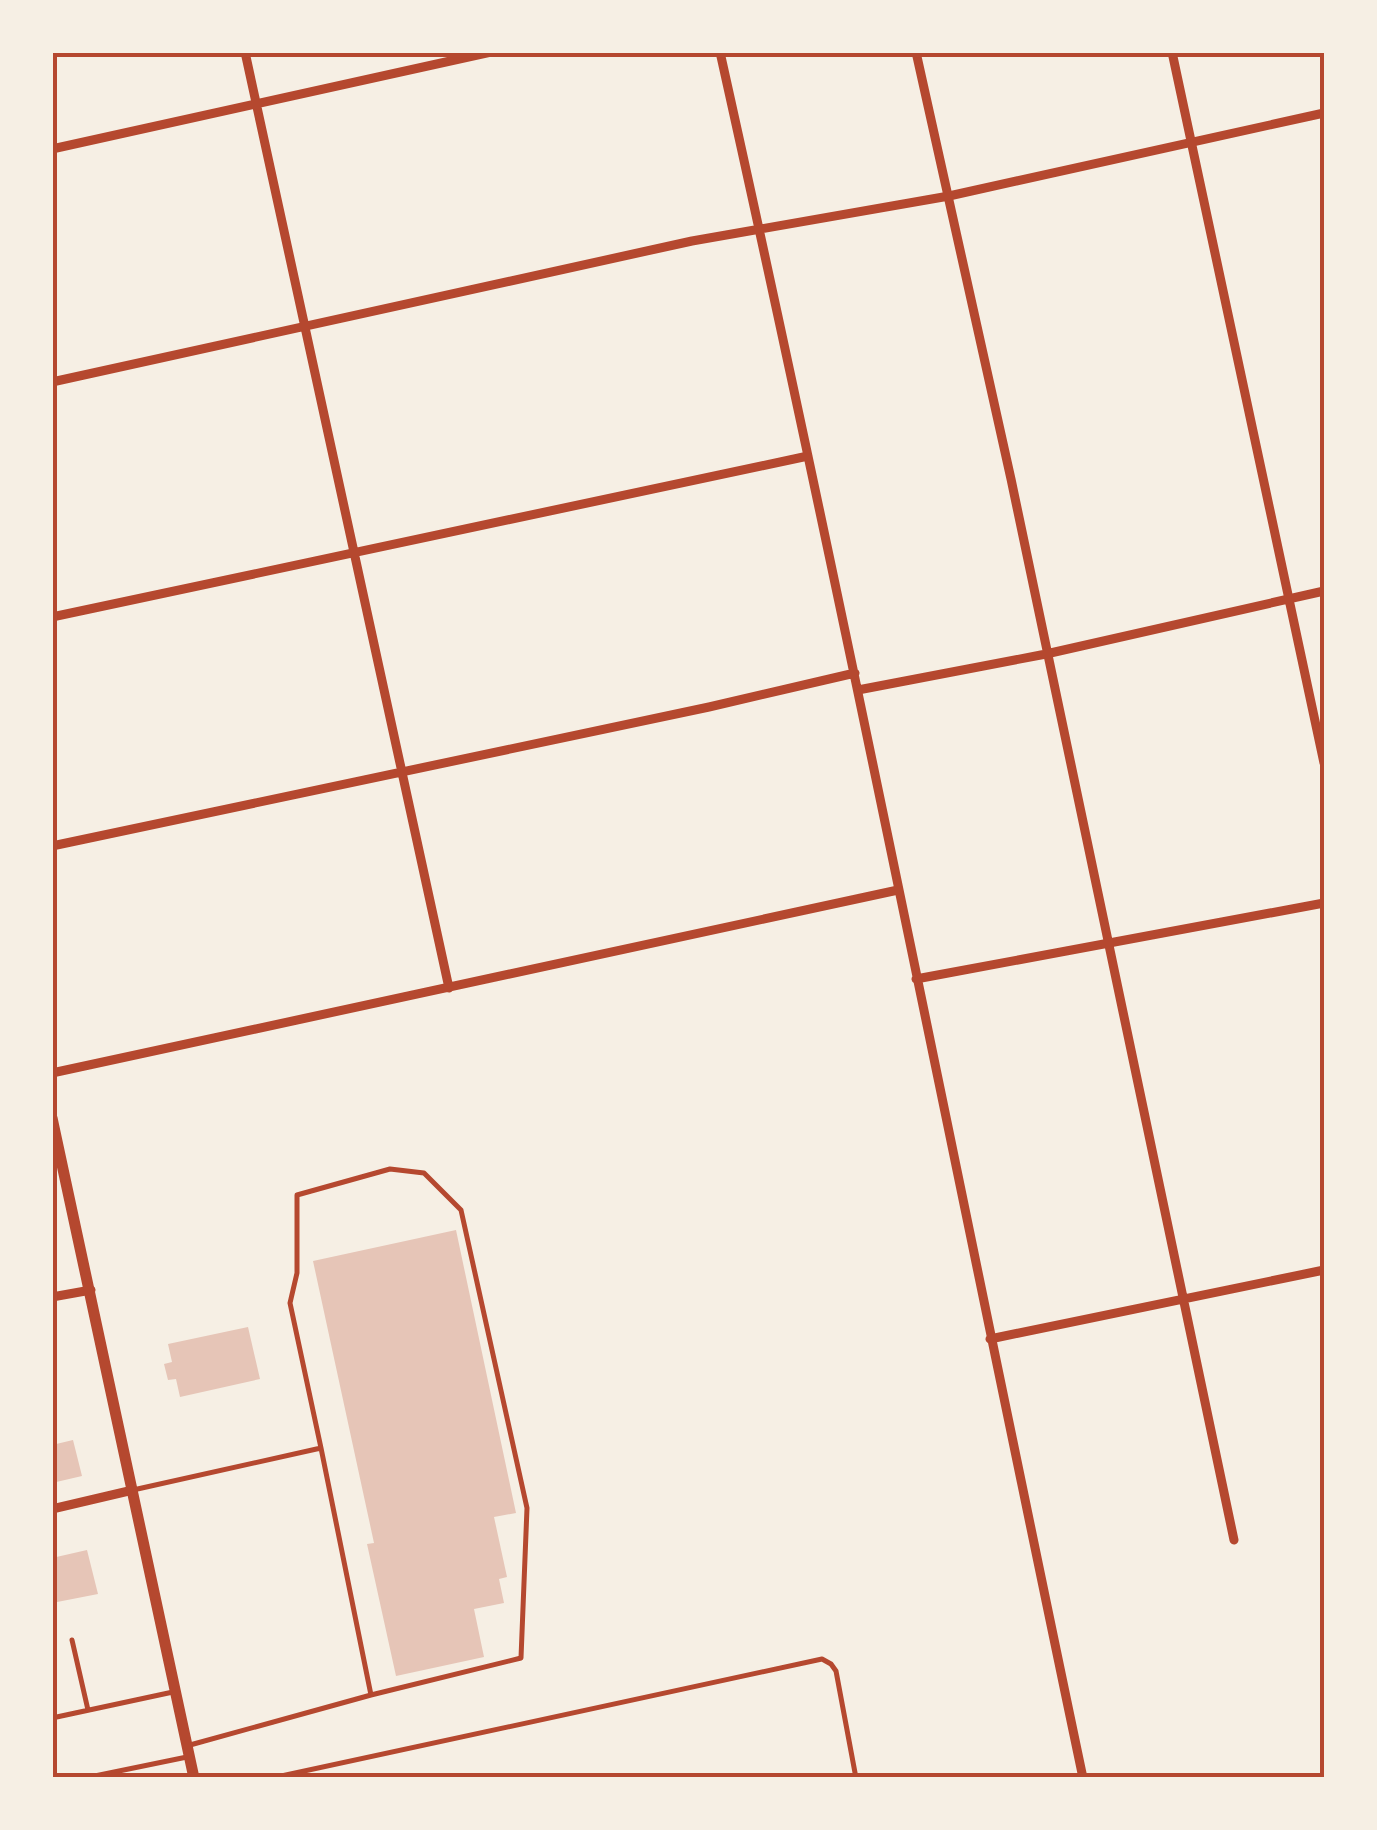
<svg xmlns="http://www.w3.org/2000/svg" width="1377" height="1830" viewBox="0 0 1377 1830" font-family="'PT Serif',serif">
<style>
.building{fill:#e6c5b7}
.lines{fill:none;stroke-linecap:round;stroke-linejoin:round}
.service{stroke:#b5482f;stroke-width:5}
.minor{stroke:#b5482f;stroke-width:9}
.tertiary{stroke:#b5482f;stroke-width:11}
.neatline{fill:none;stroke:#b5482f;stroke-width:4}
</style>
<rect width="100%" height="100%" fill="#f6efe4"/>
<!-- building -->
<path class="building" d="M456,1230L516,1513L494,1517L507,1577L499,1579L504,1603L474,1609L484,1657L396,1676L367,1544L374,1543L313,1261Z
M248,1327L260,1379L180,1397L176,1379L168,1380L164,1364L172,1362L168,1344Z
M73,1440L82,1476L52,1483V1445Z
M87,1550L98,1594L52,1603V1558Z"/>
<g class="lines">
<!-- service -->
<path class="service" d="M321,1448L290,1303L297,1273V1195L390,1169L424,1173L461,1210L527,1508L521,1658L371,1695
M133,1490L321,1448L371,1695L190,1745
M72,1640L88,1710
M52,1718L173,1692
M85,1778L187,1757
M272,1778L822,1659L831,1664L836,1671L856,1778"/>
<!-- minor -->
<path class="minor" d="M245,52L449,988
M720,52C848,626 962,1202 1083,1778
M916,52L1011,479L1234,1540
M1172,52L1324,763
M52,149L491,52
M52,382L692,241L949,196L1324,113
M52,617L808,456
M858,690L1046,654L1324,591
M52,846L709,707L855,673
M916,979L1324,903
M52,1073L898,890
M52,1297L91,1290
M990,1339L1324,1270
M52,1509L133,1490"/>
<!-- tertiary -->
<path class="tertiary" d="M52,1118L194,1778"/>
</g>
<!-- border -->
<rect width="1377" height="1830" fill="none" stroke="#f6efe4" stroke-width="110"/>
<rect x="55" y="55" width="1267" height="1720" class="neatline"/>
</svg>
